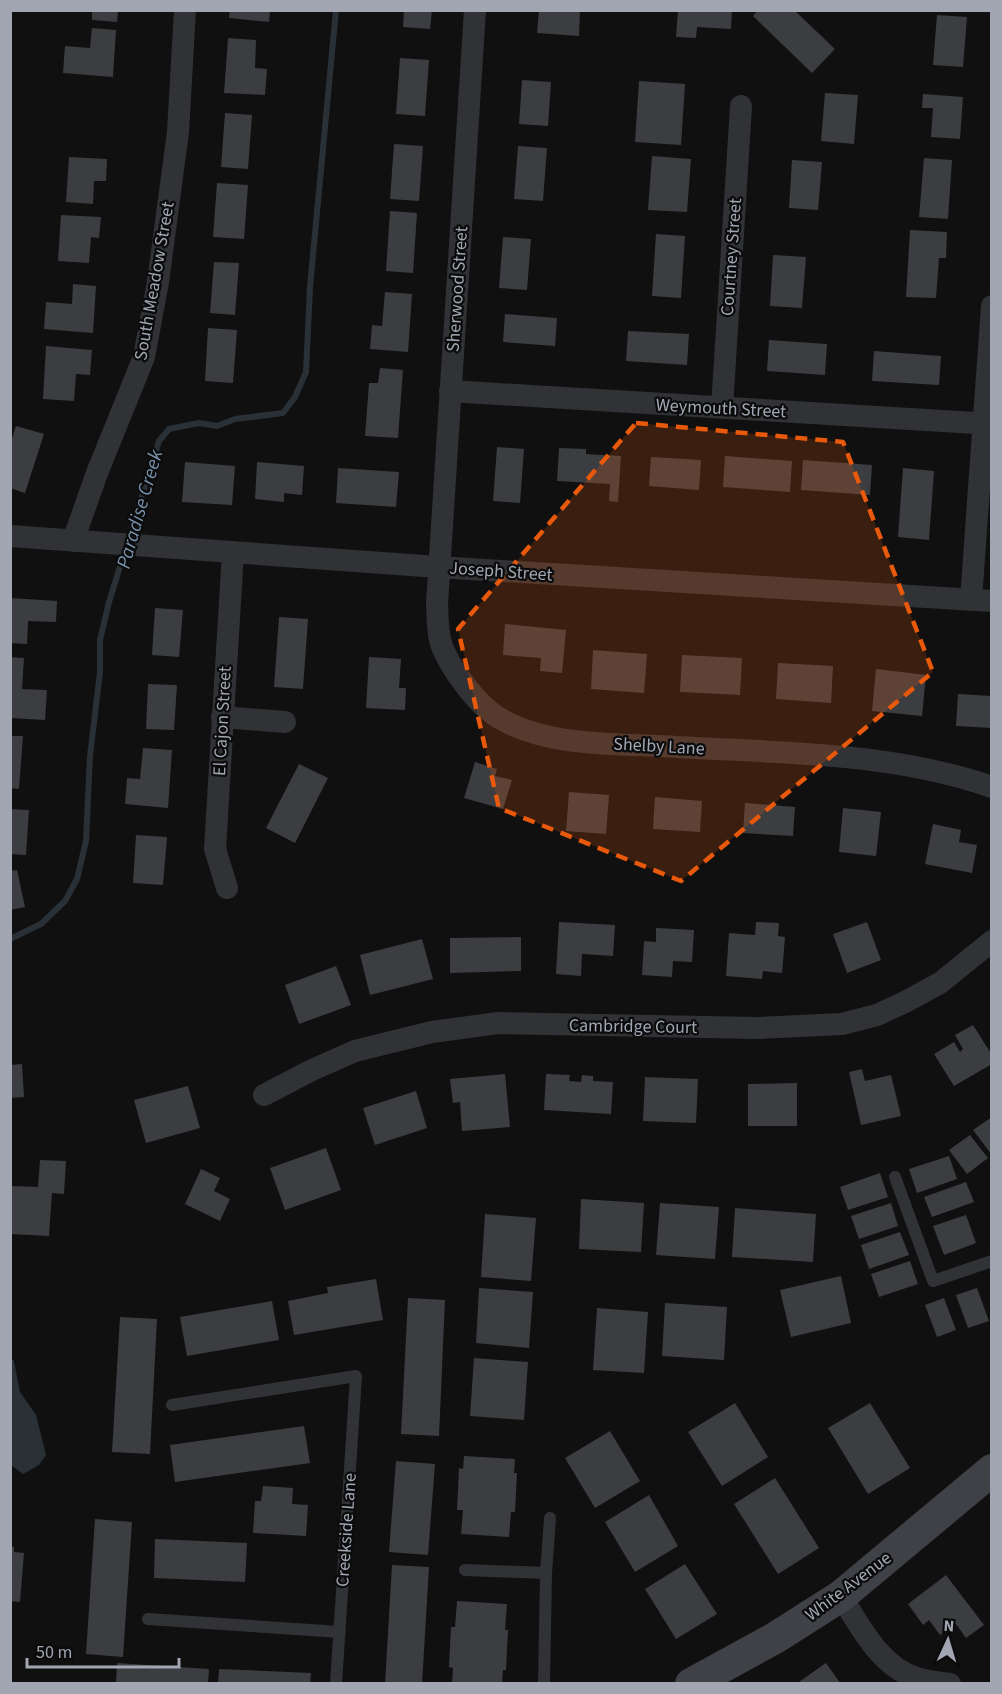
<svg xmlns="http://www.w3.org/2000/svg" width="1002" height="1694" viewBox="0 0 1002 1694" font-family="'Source Sans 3',sans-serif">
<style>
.water{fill:#293036}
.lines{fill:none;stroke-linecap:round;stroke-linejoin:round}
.stream{stroke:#293036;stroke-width:6}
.building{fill:#3c3d41}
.lane{stroke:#313236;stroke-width:12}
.street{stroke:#313236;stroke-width:22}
.secondary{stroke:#3f4146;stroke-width:32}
.marked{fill:#e8590c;fill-opacity:0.2;stroke:#e8590c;stroke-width:4.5;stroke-dasharray:12 8;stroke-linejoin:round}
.labels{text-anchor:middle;stroke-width:4.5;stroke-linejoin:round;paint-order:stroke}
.street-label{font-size:18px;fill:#a1a6b2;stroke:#0b0b0c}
.water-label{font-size:20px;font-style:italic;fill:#7993ac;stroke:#0b0b0c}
</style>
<rect width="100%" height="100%" fill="#101011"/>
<!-- water -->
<path class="water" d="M10,1357L14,1361L20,1392L36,1415L46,1455L39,1465L23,1474L11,1465Z"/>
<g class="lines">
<!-- stream -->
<path class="stream" d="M10,939L41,924L65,901L77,879L86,841L90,756L100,672V640L109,602L159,441L169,429L199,423L217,426L235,419L283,413L295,397L306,372L310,287L336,10"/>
</g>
<!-- building -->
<path class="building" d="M92,10H118L117,22L92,20Z
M230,10H270L269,22L229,18Z
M404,10H432L430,29L403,27Z
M539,10H580L579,36L537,33Z
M678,10H732L731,29L697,27L696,38L676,37Z
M758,10H794L835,49L812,73L753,16Z
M937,15L967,17L963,67L933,65Z
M92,28L116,30L113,77L63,73L65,46L90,48Z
M228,38L256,40L255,68L267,69L265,95L224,93Z
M400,58L429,60L425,116L396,114Z
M522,80L551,82L548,126L519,124Z
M639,81L685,84L681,145L635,142Z
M825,93L858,95L854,144L821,141Z
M923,94L963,97L960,139L931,137L933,108H922Z
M225,113L252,115L248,169L221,167Z
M394,144L423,146L419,201L390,199Z
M518,146L547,148L543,201L514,199Z
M652,156L691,159L687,212L648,210Z
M69,157L107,159L106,181H94L93,204L66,202Z
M924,158L952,160L948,219L919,217Z
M792,160L822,162L818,210L789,208Z
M217,183L248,185L244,239L213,237Z
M390,211L417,213L413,273L386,271Z
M61,215L101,217L99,238L91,237L89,263L58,261Z
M910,230L947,232L946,258H939L936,298L906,297Z
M656,234L685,236L681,298L652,296Z
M503,237L531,239L527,290L499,288Z
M773,255L806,257L802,308L770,306Z
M214,262L239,263L235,315L210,313Z
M73,284L96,286L93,333L44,329L46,302L72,304Z
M385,292L412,294L408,352L370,349L372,325L382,326Z
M505,314L557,318L555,346L503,342Z
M208,328L237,330L233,383L205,381Z
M628,331L689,334L687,365L626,361Z
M769,340L827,344L825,375L767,371Z
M46,346L92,350L90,375L76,374L74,401L43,399Z
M874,351L941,356L939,385L872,381Z
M380,368L403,370L398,438L365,436L369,383H378Z
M16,426L44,434L25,493L10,488V444Z
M497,447L524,449L520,503L493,501Z
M559,448L586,449V454L621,456L618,502L609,501L610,484L557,481Z
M725,456L792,461L790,492L723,487Z
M651,457L701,460L699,490L649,486Z
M803,460L872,465L870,495L801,490Z
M185,462L235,466L232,505L182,502Z
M257,462L304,466L302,495L284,493V502L255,499Z
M338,468L399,472L396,507L336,503Z
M903,468L934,471L929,540L898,537Z
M10,598L57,601L56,622L28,621L27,644L10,643Z
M155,608L183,610L179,657L152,655Z
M279,617L308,619L303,689L274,687Z
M505,624L566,630L562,673L540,671L541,658L503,655Z
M593,650L647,654L644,693L591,689Z
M682,655L742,658L740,695L680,692Z
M10,657L24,658L22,689L47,690L45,720L10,718Z
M369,657L401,659L399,688H406L405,710L366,708Z
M778,663L833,666L831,703L776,699Z
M876,669L926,675L922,716L872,711Z
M148,684L177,685L174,730L146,729Z
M958,694L992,696V728L956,726Z
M10,736H23L19,789L10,788Z
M143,748L172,750L168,808L125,804L127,778L140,779Z
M475,762L497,769L495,776L512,780L503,809L464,798Z
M299,764L328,778L295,843L266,828Z
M569,792L609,795L606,834L566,831Z
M655,797L702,801L700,832L653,829Z
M745,803L795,807L793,836L743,833Z
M843,808L881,812L876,856L839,852Z
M10,809L29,810L26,855L10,854Z
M933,824L961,830L959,842L977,845L972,873L925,864Z
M136,835L167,837L163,885L133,883Z
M17,870L25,907L10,910V871Z
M559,922L615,925L613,956L582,954L581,976L556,974Z
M756,922L779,923L778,936L785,937L782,973L763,971L762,979L726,976L729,933L755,935Z
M867,922L881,960L847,973L833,934Z
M656,928L694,930L692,962L673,961L672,977L642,975L644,941L656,942Z
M521,937V971L450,973V938Z
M422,939L433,979L370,995L360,955Z
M336,966L351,1005L299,1024L285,985Z
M973,1025L992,1055V1064L954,1086L934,1054L954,1042L960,1052L963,1049L955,1035Z
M22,1064L24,1097L10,1098V1065Z
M862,1069L865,1081L891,1075L901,1116L861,1125L849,1072Z
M505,1074L510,1127L462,1131L460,1102L453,1103L450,1079Z
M546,1074L570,1075L569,1081L581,1082L582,1075L593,1076V1081L613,1082L611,1114L544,1110Z
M645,1077L698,1079L696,1123L643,1121Z
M797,1083V1126H748V1084Z
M188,1086L200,1128L146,1143L134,1100Z
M416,1091L427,1128L375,1145L363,1108Z
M992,1117V1155L973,1130Z
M970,1135L988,1158L967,1174L949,1150Z
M326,1148L341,1190L285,1210L270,1168Z
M949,1156L957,1179L917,1193L909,1169Z
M40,1160L66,1161L64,1194L52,1193L49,1236L10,1234V1186L38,1187Z
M201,1169L220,1178L214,1191L230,1199L220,1221L185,1204Z
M880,1173L888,1197L848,1210L840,1187Z
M966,1182L974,1202L932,1217L924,1197Z
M581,1199L644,1203L641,1252L579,1249Z
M660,1203L719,1207L715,1259L656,1255Z
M891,1203L898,1226L859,1239L851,1216Z
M735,1208L816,1214L813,1262L732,1257Z
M485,1214L536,1218L531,1281L481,1277Z
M966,1215L976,1243L944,1255L933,1226Z
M900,1232L909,1255L869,1269L861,1245Z
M910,1261L918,1284L879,1297L871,1274Z
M841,1276L851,1323L791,1337L780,1290Z
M376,1279L383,1320L294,1335L288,1301L328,1293L327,1287Z
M479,1288L533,1292L529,1348L476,1343Z
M977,1288L989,1321L968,1328L956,1295Z
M408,1298L445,1300L439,1436L401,1434Z
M944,1298L956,1330L937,1337L925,1305Z
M272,1301L279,1340L187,1356L180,1317Z
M665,1303L727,1307L724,1360L662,1356Z
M597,1308L648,1312L644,1373L593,1370Z
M120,1317L157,1319L150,1454L112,1452Z
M474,1358L528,1362L524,1420L470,1416Z
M735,1403L768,1457L722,1486L688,1432Z
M870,1403L910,1468L868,1494L828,1428Z
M304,1426L310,1463L175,1482L170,1445Z
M610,1431L640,1481L595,1508L565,1458Z
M464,1456L515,1459L514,1473H517L515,1512H511L509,1537L461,1534L463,1510H457L459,1468L463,1469Z
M396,1461L435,1464L428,1555L389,1552Z
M775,1478L819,1548L778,1574L734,1504Z
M263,1486L293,1488L292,1504L308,1505L306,1536L253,1533L255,1501H261Z
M649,1495L678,1546L635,1572L605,1522Z
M95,1519L132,1522L123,1657L86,1654Z
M155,1539L247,1543L245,1582L154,1578Z
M10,1546L14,1547V1552L24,1553L20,1602L10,1601Z
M685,1564L717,1614L676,1639L645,1589Z
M392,1565L429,1567L422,1684H385Z
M946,1575L984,1625L966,1638L956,1624L940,1635L929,1620L923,1625L908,1604Z
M457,1601L507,1604L505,1630H508L506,1670H503L502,1684H452L453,1668L449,1667L451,1627H455Z
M117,1663L209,1669L208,1684H116Z
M826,1663L841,1684H796Z
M219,1669L311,1673L310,1684H218Z"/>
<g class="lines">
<!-- lane -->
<path class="lane" d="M895,1177L933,1281L992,1261
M172,1405L356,1376L336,1684
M465,1570L546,1573
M148,1619L340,1632
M544,1684L546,1573L550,1518"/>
<!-- street -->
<path class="street" d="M475,10L437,604C438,617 437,636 443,649C452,670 476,703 496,716C545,748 620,743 677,747C782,753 891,752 992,787
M450,391L992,424
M722,408L741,106
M10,536L438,567L992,601
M73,541L97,473L144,357L158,282L178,132L185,10
M971,600L992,306
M222,717L285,722
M227,888L215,849L233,552
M264,1095L312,1070L355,1051L432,1032L498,1023L757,1028L842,1024L877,1015L905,1002L940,983L992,941
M841,1596C860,1626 880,1667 917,1678C927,1682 940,1682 950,1684"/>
<!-- secondary -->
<path class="secondary" d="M691,1684L775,1638L841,1596L992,1470"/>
</g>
<!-- marked area -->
<path class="marked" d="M636,423L843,442L933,672L681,881L499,808L458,629Z"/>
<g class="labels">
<!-- street labels -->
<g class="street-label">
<text transform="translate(731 257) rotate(-86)" y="6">Courtney Street</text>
<text transform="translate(154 281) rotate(-80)" y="6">South Meadow Street</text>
<text transform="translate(457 289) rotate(-86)" y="6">Sherwood Street</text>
<text transform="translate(721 408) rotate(3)" y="6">Weymouth Street</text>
<text transform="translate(501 571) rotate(4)" y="6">Joseph Street</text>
<text transform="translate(222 721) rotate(-87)" y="6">El Cajon Street</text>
<text transform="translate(659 746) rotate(3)" y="6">Shelby Lane</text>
<text transform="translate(633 1026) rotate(1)" y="6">Cambridge Court</text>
<text transform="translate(346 1530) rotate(-86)" y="6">Creekside Lane</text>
<text transform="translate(848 1586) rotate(-37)" y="6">White Avenue</text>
</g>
<!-- water labels -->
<g class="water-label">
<text transform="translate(139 509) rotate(-74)" y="7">Paradise Creek</text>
</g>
</g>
<!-- border -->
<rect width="1002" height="1694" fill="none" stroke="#a1a6b2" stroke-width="24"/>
<!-- north arrow -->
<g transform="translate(948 1640) rotate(4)" stroke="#0b0b0c" stroke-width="4.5" paint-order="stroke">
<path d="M0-4.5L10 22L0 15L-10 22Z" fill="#a1a6b2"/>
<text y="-9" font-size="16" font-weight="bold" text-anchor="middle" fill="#a1a6b2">N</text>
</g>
<!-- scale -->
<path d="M27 1658v9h152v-9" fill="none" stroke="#a1a6b2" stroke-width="3"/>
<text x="36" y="1658" font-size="18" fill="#a1a6b2" stroke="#0b0b0c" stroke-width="4.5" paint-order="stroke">50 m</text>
</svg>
